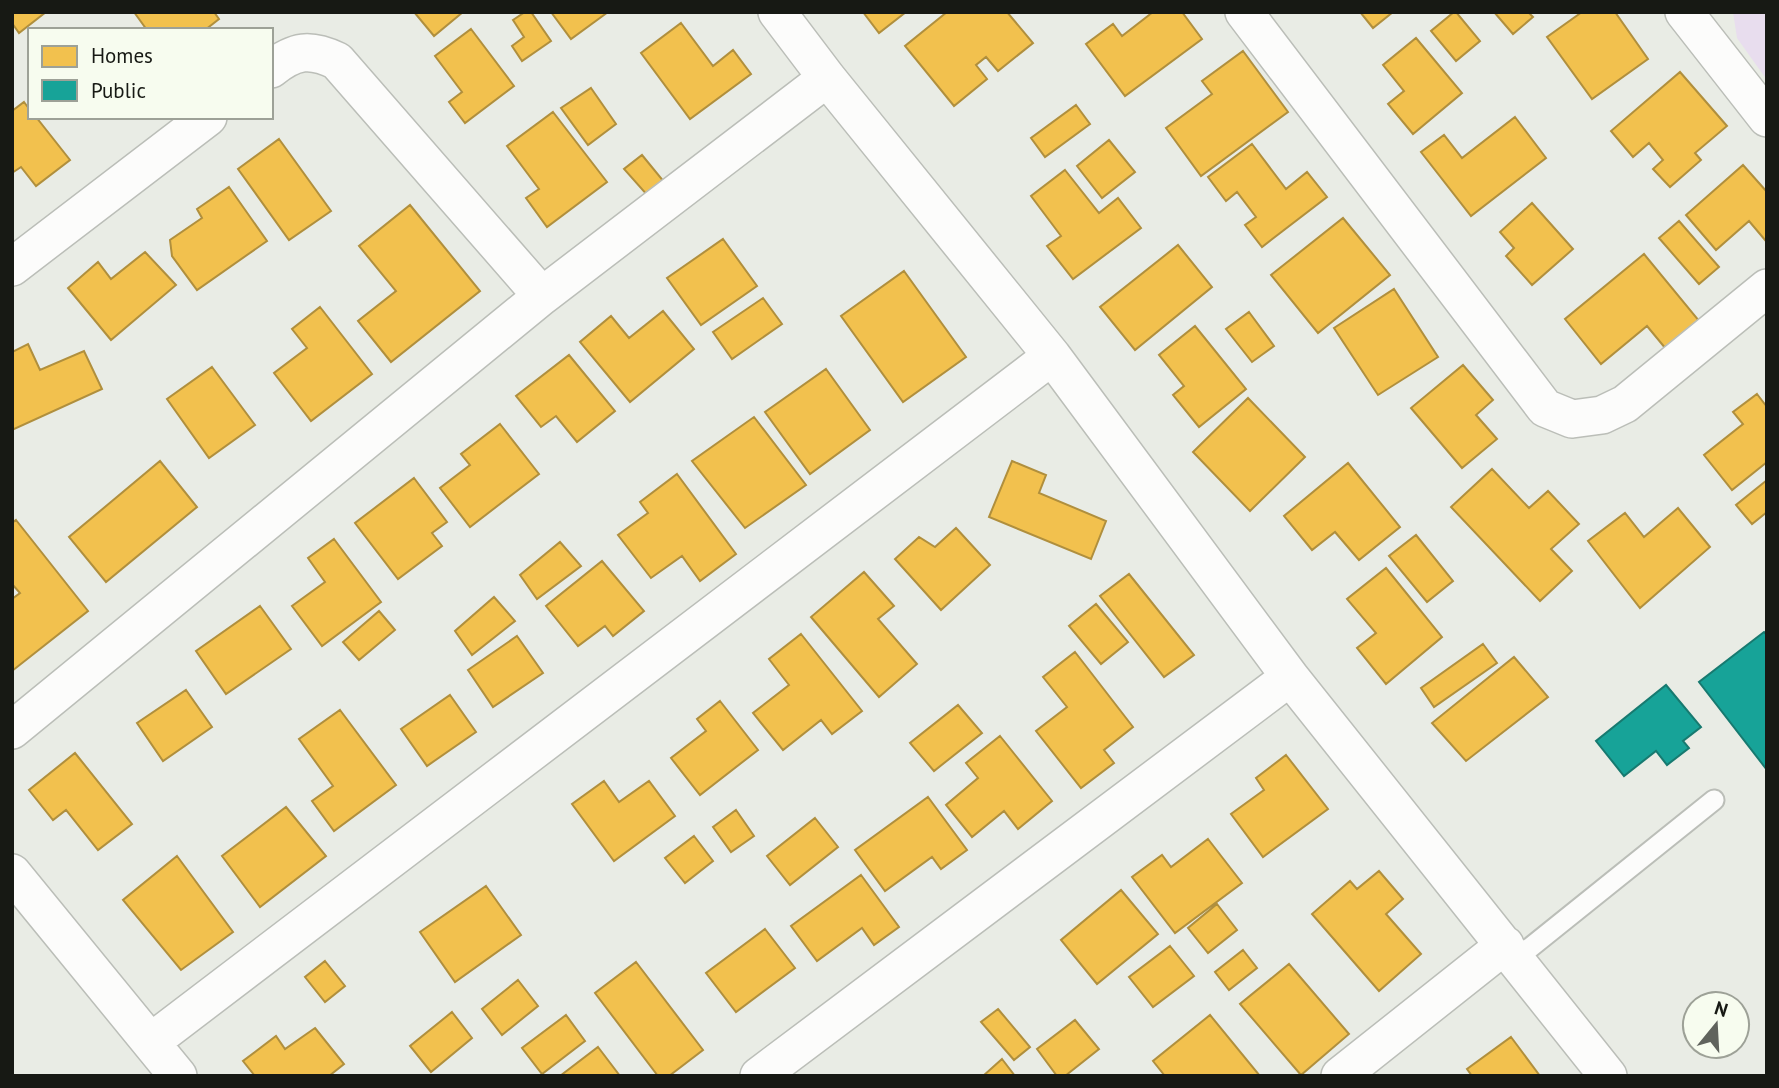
<svg xmlns="http://www.w3.org/2000/svg" width="1779" height="1088" viewBox="0 0 1779 1088" font-family="'PT Sans',sans-serif">
<style>
.green{fill:#e8ddee}
.homes{fill:#f2c14e;stroke:#b08f3d;stroke-width:2}
.public{fill:#17a398;stroke:#177a70;stroke-width:2}
.lines{fill:none;stroke-linecap:round;stroke-linejoin:round}
.service-casing{stroke:#bbbeb8;stroke-width:23}
.minor-casing{stroke:#bbbeb8;stroke-width:40}
.service{stroke:#fcfcfb;stroke-width:19}
.minor{stroke:#fcfcfb;stroke-width:37}
</style>
<rect width="100%" height="100%" fill="#e9ece5"/>
<!-- green -->
<path class="green" d="M1733,12H1767V80L1737,38Z"/>
<!-- homes -->
<path class="homes" d="M12,12H46L19,33L12,23Z
M134,12H214L219,19L205,30H147Z
M414,12H463L434,36Z
M525,12H531L551,41L522,61L512,46L524,37L513,20Z
M551,12H608L571,39Z
M863,12H906L879,33Z
M947,12H1007L1033,43L998,71L986,57L976,65L987,79L954,106L905,46Z
M1153,12H1182L1202,39L1125,96L1086,44L1113,24L1122,36Z
M1360,12H1393L1373,28Z
M1454,12H1456L1480,41L1456,61L1431,31Z
M1494,12H1528L1533,17L1513,34Z
M1582,12H1615L1648,59L1592,99L1547,37Z
M681,23L713,66L733,50L751,74L690,119L641,53Z
M471,29L514,86L465,123L449,102L462,92L435,56Z
M1416,38L1462,93L1413,134L1388,104L1404,91L1383,65Z
M1243,51L1288,112L1201,176L1166,128L1212,94L1202,81Z
M1680,72L1727,126L1695,153L1701,160L1670,187L1653,169L1663,160L1649,143L1633,157L1611,131Z
M591,88L616,124L588,145L561,108Z
M24,102L30,110V117H36L70,160L36,186L21,167L12,173V111Z
M1076,105L1090,124L1045,157L1031,138Z
M553,112L607,182L547,227L526,198L539,189L507,146Z
M1515,117L1546,158L1471,216L1421,152L1444,135L1462,158Z
M279,139L331,211L289,240L238,169Z
M1109,140L1135,172L1102,198L1077,166Z
M1252,144L1286,189L1307,172L1327,197L1262,247L1245,225L1256,217L1237,192L1226,201L1208,177Z
M642,155L665,183L648,196L624,169Z
M1743,165L1767,192V238L1765,240L1749,221L1716,250L1686,215Z
M1065,170L1099,213L1118,198L1141,228L1073,279L1047,246L1061,236L1031,196Z
M229,187L267,241L197,290L172,256L170,240L202,218L197,209Z
M1532,203L1573,249L1532,285L1506,256L1514,248L1500,232Z
M410,205L480,291L391,362L358,321L396,291L359,246Z
M1343,218L1390,275L1318,333L1271,275Z
M1679,221L1719,267L1699,284L1659,238Z
M723,239L757,286L701,325L667,278Z
M1178,245L1212,287L1135,350L1100,307Z
M145,252L176,285L111,340L68,288L98,262L111,279Z
M1644,254L1700,322L1666,349L1647,326L1601,364L1565,319Z
M904,271L966,357L903,402L841,316Z
M1394,289L1438,357L1378,395L1334,328Z
M763,298L782,324L732,359L713,332Z
M320,307L372,374L311,421L274,373L307,348L292,329Z
M663,311L694,349L630,402L580,342L611,316L629,338Z
M1249,312L1274,346L1252,362L1226,329Z
M1195,326L1246,389L1199,427L1173,395L1184,386L1159,355Z
M28,344L40,370L84,351L102,389L12,430V352Z
M569,355L615,411L577,442L556,416L541,427L516,396Z
M1463,365L1493,400L1476,415L1497,439L1462,468L1411,408Z
M212,367L255,425L209,458L167,399Z
M826,369L870,430L810,474L765,412Z
M1757,394L1767,407V462L1732,490L1704,455L1743,424L1733,412Z
M1248,398L1305,457L1250,511L1193,452Z
M754,417L806,485L745,528L692,461Z
M500,424L539,474L470,527L440,488L470,465L461,454Z
M160,461L197,507L106,582L69,537Z
M1012,461L1046,475L1039,493L1106,521L1091,559L989,517Z
M1348,463L1400,527L1359,560L1335,532L1312,550L1284,516Z
M1492,469L1529,508L1548,491L1579,524L1551,549L1572,571L1540,601L1451,507Z
M677,474L736,554L700,581L682,556L651,578L618,535L648,513L640,502Z
M414,478L447,522L432,533L442,546L398,579L355,523Z
M1767,480V512L1752,524L1736,505Z
M1678,508L1710,547L1640,608L1588,541L1625,513L1644,537Z
M16,520L88,611L12,671V599L20,593L12,584V523Z
M956,528L990,565L941,610L895,559L919,537L935,547Z
M1416,535L1453,581L1427,602L1389,556Z
M334,539L381,602L322,646L292,606L325,582L308,558Z
M560,542L581,566L537,599L520,575Z
M602,561L644,611L613,636L605,626L578,646L546,606Z
M1386,568L1442,637L1386,684L1357,648L1376,633L1347,599Z
M864,572L894,606L878,619L917,664L879,697L811,617Z
M1129,574L1194,655L1164,677L1100,596Z
M494,597L515,621L472,655L455,631Z
M1096,604L1128,642L1101,664L1069,626Z
M260,606L291,649L226,694L196,651Z
M379,611L395,630L359,660L343,642Z
M801,634L862,711L832,734L821,720L783,750L753,713L789,685L769,659Z
M517,636L543,673L493,707L468,670Z
M1483,644L1497,663L1434,707L1421,688Z
M1075,652L1133,727L1104,750L1114,763L1081,788L1036,731L1067,707L1043,677Z
M1514,657L1548,697L1466,761L1432,723Z
M186,690L212,727L163,761L137,723Z
M450,695L476,732L427,766L401,729Z
M720,701L758,750L700,795L671,758L706,731L697,719Z
M958,705L982,733L934,771L910,743Z
M340,710L396,785L334,831L312,801L333,786L299,739Z
M1000,736L1052,801L1018,829L1004,811L972,837L946,805L978,778L966,763Z
M75,753L132,824L98,850L66,810L53,820L29,790Z
M1286,755L1328,809L1263,857L1231,814L1264,790L1256,778Z
M604,781L619,802L649,781L675,816L614,861L572,804Z
M928,797L967,850L941,869L932,857L885,891L855,850Z
M286,807L326,856L260,907L222,856Z
M736,810L754,836L731,852L713,827Z
M815,818L838,847L790,885L767,856Z
M694,836L713,861L685,883L665,858Z
M1208,839L1242,883L1175,933L1132,877L1162,855L1171,867Z
M177,856L233,932L181,970L123,900Z
M1379,871L1403,899L1386,914L1421,954L1379,991L1312,914L1350,881L1357,889Z
M861,875L899,927L874,945L862,928L817,961L791,926Z
M486,886L521,935L455,982L420,932Z
M1121,890L1158,934L1097,984L1061,940Z
M1217,904L1237,930L1208,953L1188,928Z
M765,929L795,968L736,1012L706,973Z
M1170,946L1194,976L1153,1007L1129,977Z
M1243,950L1257,968L1229,990L1215,972Z
M325,961L345,986L325,1002L305,977Z
M636,962L703,1050L669,1076H658L595,993Z
M1289,964L1349,1034L1301,1075L1240,1004Z
M518,980L538,1006L502,1035L482,1009Z
M998,1009L1030,1047L1014,1060L981,1022Z
M452,1012L472,1038L431,1072L410,1046Z
M566,1015L585,1041L542,1074L522,1048Z
M1210,1015L1260,1076H1165L1153,1061Z
M1075,1020L1099,1049L1065,1076H1057L1037,1049Z
M315,1028L344,1064L329,1076H255L243,1061L276,1036L285,1049Z
M1511,1037L1540,1076H1472L1467,1069Z
M598,1047L620,1076H560Z
M1002,1059L1015,1076H983Z"/>
<!-- public -->
<path class="public" d="M1764,632L1767,635V770L1699,682Z
M1666,685L1701,727L1683,741L1689,748L1667,765L1656,751L1624,776L1596,741Z"/>
<g class="lines">
<defs>
<path id="service" d="M1516,959L1714,800"/>
<path id="minor" d="M777,12L827,78L1052,356L1290,677L1608,1076
M1244,12L1545,408L1572,419L1602,415L1625,404L1767,288
M1684,12L1767,118
M271,69C295,50 310,48 337,61L542,296
M12,267L208,117
M12,730L542,296L827,78
M12,873L178,1076
M151,1042L1052,356
M759,1076L1290,677
M1340,1076L1505,945"/>
</defs>
<!-- service casing -->
<use href="#service" class="service-casing"/>
<!-- minor casing -->
<use href="#minor" class="minor-casing"/>
<!-- service -->
<use href="#service" class="service"/>
<!-- minor -->
<use href="#minor" class="minor"/>
</g>
<!-- border -->
<rect width="1779" height="1088" fill="none" stroke="#171914" stroke-width="28"/>
<!-- legend -->
<rect x="28" y="28" width="245" height="91" fill="#f7fcef" stroke="#9da197" stroke-width="2"/>
<rect x="42" y="46" width="35" height="21" fill="#f2c14e" stroke="#9da197" stroke-width="2"/>
<text x="91" y="63" font-size="21" fill="#171914">Homes</text>
<rect x="42" y="80" width="35" height="21" fill="#17a398" stroke="#9da197" stroke-width="2"/>
<text x="91" y="98" font-size="21" fill="#171914">Public</text>
<!-- north arrow -->
<g transform="translate(1716 1025) rotate(18)"><circle r="33" fill="#f7fcef" stroke="#9da197" stroke-width="2"/>
<path d="M0-5L12 26L0 18L-12 26Z" fill="#60635d"/>
<text y="-10" font-size="19" font-weight="bold" text-anchor="middle" fill="#171914">N</text>
</g>
</svg>
